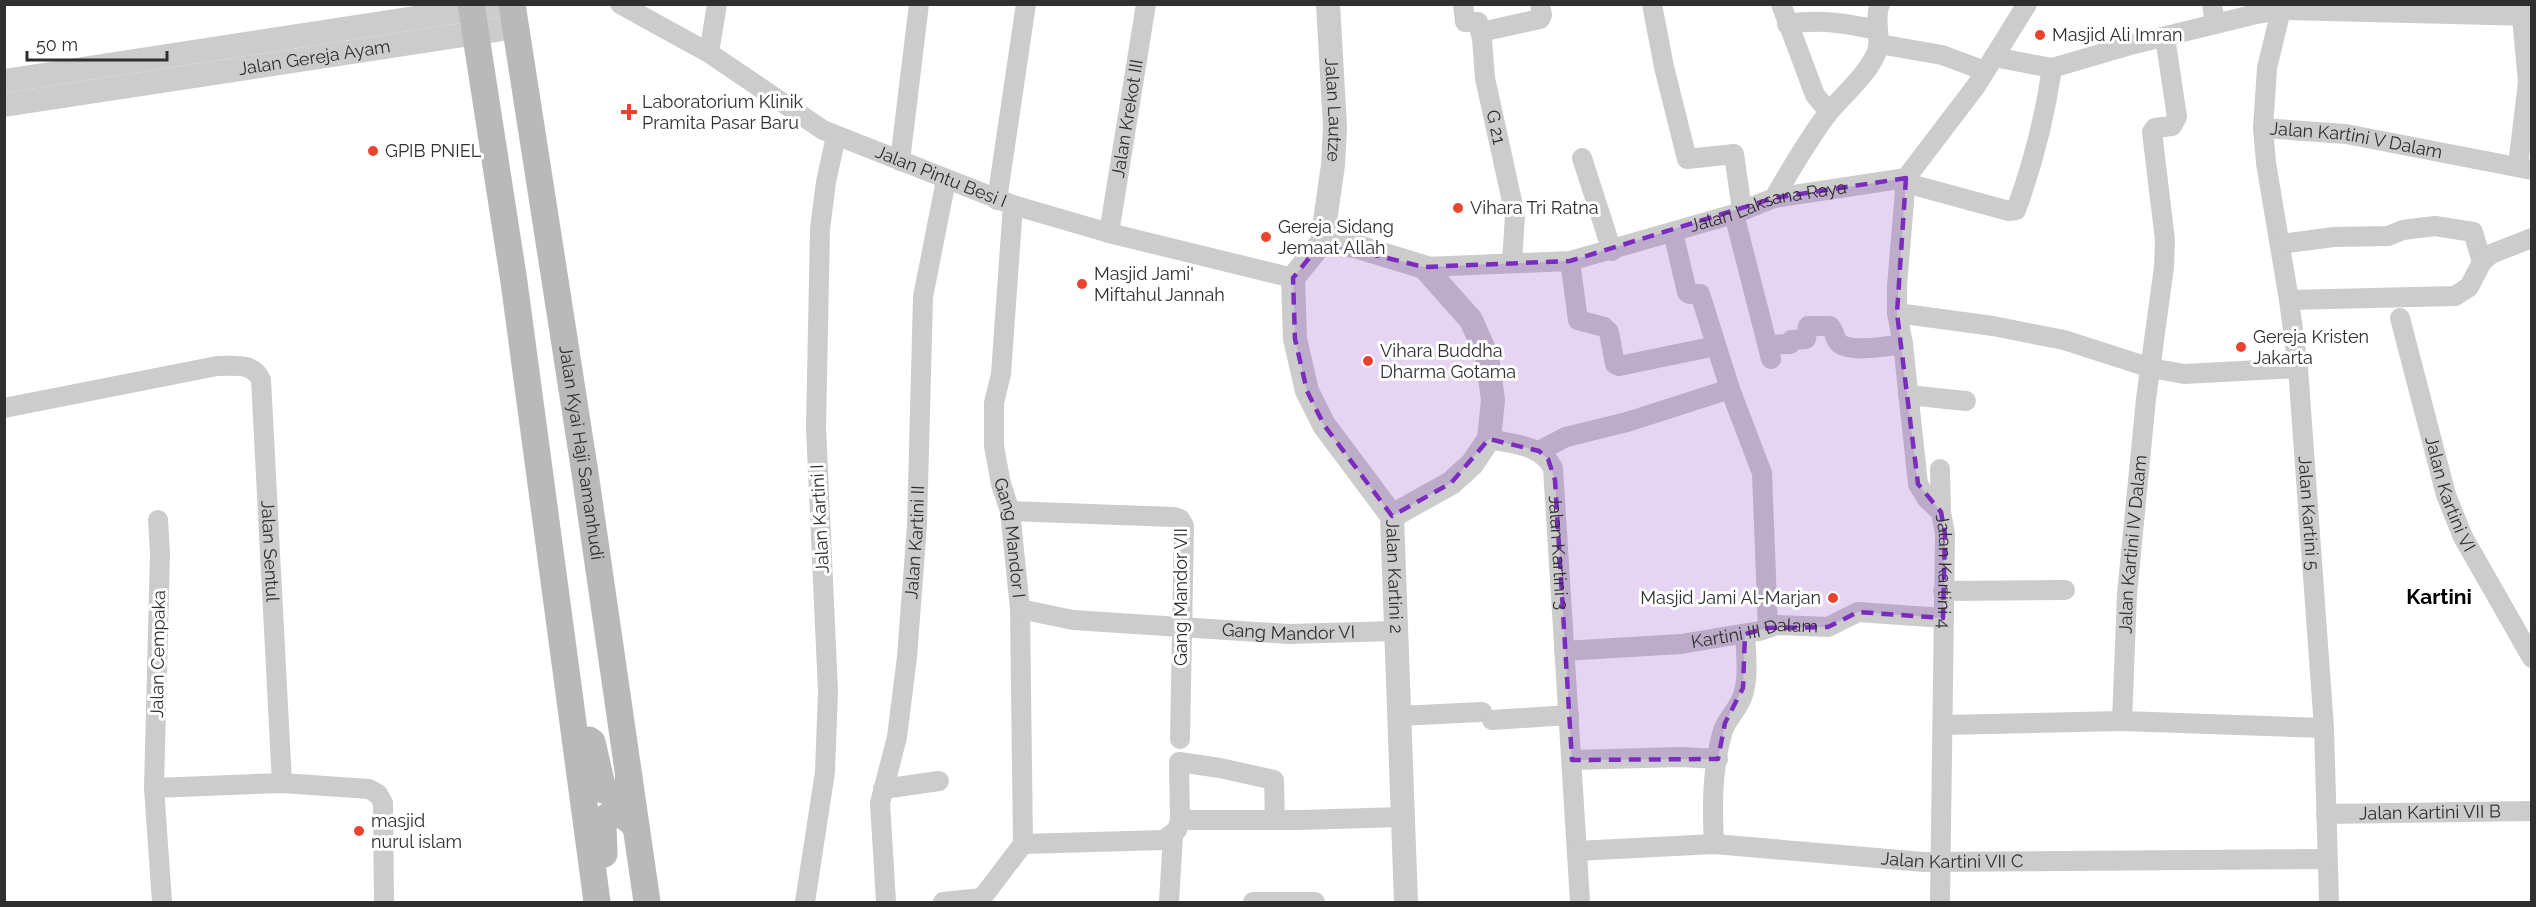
<svg xmlns="http://www.w3.org/2000/svg" width="2536" height="907" viewBox="0 0 2536 907" font-family="Raleway,sans-serif">
<style>
.lines{fill:none;stroke-linecap:round;stroke-linejoin:round}
.minor{stroke:#ccc;stroke-width:20}
.tertiary{stroke:#ccc;stroke-width:24}
.secondary{stroke:#b9b9b9;stroke-width:27}
.marked{fill:#7b2cbf;fill-opacity:0.2;stroke:#7b2cbf;stroke-width:4.5;stroke-dasharray:12 8;stroke-linejoin:round}
.poi-dot{fill:#ea442e;stroke:#fff;stroke-width:2}
.labels{text-anchor:middle;stroke-width:6;stroke-linejoin:round;paint-order:stroke}
.poi-label{font-size:18px;fill:#2f2f2f;stroke:#fff;text-anchor:start}
.street-label{font-size:18px;fill:#2f2f2f;stroke:#fff}
.quarter-label{font-size:21px;font-weight:bold;fill:#000;stroke:#fff}
</style>
<rect width="100%" height="100%" fill="#fff"/>
<g class="lines">
<!-- minor -->
<g class="minor">
<path id="s1" d="M620,4L709,53L823,130L1013,205L1109,233L1293,278"/>
<path id="s2" d="M1463,4L1465,22H1478L1482,39L1485,78L1515,215L1512,263"/>
<path d="M1652,4L1664,67L1687,159L1734,154L1742,210"/>
<path d="M1781,4L1815,95L1829,112"/>
<path d="M2212,4L2215,24"/>
<path id="s3" d="M2281,10L2267,68L2263,128L2266,163L2289,300L2298,368L2324,728L2329,902"/>
<path d="M1787,24C1821,19 1844,23 1878,30"/>
<path d="M1481,32L1540,19L1542,15L1540,4"/>
<path d="M1879,44L1942,55L1985,71"/>
<path d="M709,53L717,4"/>
<path d="M1994,57L2052,68L2134,44L2252,15L2281,10L2532,16"/>
<path id="s4" d="M2263,128L2346,134L2532,170"/>
<path d="M1582,158L1612,251"/>
<path d="M900,161L919,4"/>
<path d="M2518,166L2528,82L2522,17"/>
<path id="s5" d="M1906,178L1897,286V313L1903,344L1918,484L1927,499L1941,512L1945,534L1940,902"/>
<path d="M1906,183L2009,211L2016,210C2033,164 2045,116 2052,68"/>
<path d="M1774,198C1791,169 1808,139 1829,112C1844,94 1866,76 1876,54C1883,38 1873,21 1880,4"/>
<path d="M997,200L1026,4"/>
<path id="s6" d="M1013,205L1001,374L994,403V446L1001,484L1010,511L1020,609L1023,844"/>
<path d="M1734,214L1771,359"/>
<path d="M1673,232L1687,292L1689,294H1700L1730,389L1762,473L1768,628"/>
<path id="s7" d="M1109,233L1146,4"/>
<path d="M2280,244L2334,237L2388,236L2403,230L2435,226L2473,232L2482,262"/>
<path d="M1570,261L1578,320L1604,327L1609,332L1615,364L1619,366L1716,346"/>
<path id="s8" d="M1424,267L1570,261L1734,214L1774,198L1906,178L1976,86L2027,4"/>
<path d="M2289,300L2455,296L2469,287L2482,262L2491,254L2532,238"/>
<path d="M1897,313L1993,326L2064,340L2151,368L2184,374L2298,368"/>
<path id="s9" d="M2400,318L2446,495L2463,537L2532,658"/>
<path d="M1768,345L1790,344L1792,340L1806,339L1808,326H1830C1835,331 1834,338 1839,343C1850,353 1889,346 1903,344"/>
<path d="M1908,395L1966,401"/>
<path id="s10" d="M4,408L217,366C234,366 253,362 261,380L282,783"/>
<path id="s11" d="M1489,439C1512,444 1540,444 1553,468L1580,902"/>
<path d="M1539,451L1566,437L1627,422L1730,389"/>
<path d="M1940,469L1941,512"/>
<path d="M1010,511L1174,517L1180,519L1184,526L1180,739"/>
<path d="M158,520L160,553L154,788L162,902"/>
<path d="M1943,591L2065,590"/>
<path id="s12" d="M1020,609L1073,620L1289,634L1396,631"/>
<path id="s13" d="M1564,651L1681,644L1759,631L1777,625L1828,627L1858,612L1943,618"/>
<path d="M1398,716L1482,712"/>
<path d="M1492,720L1569,715"/>
<path id="s14" d="M2122,721L2127,594L2146,399L2164,267L2165,240L2152,132L2155,128L2172,126L2177,117L2165,37"/>
<path d="M1943,725L2122,721L2324,728"/>
<path d="M1572,760L1681,757L1718,759"/>
<path d="M154,788L282,783L369,789L378,794L383,803L384,902"/>
<path d="M883,789L939,781"/>
<path id="s15" d="M2326,814L2532,811"/>
<path d="M1180,820H1300L1402,817"/>
<path d="M1023,844L1164,840L1177,830L1180,820L1179,762L1220,768L1274,780L1275,820"/>
<path d="M1714,844C1712,807 1712,770 1722,734C1725,721 1734,714 1740,702C1750,683 1746,654 1745,634"/>
<path id="s16" d="M1577,851L1714,844L1924,862L2327,859"/>
<path d="M805,902L825,772L828,691L816,427L820,229L826,182L836,136"/>
<path id="s17" d="M886,902L880,803L897,737L907,657L917,525L923,297L946,180"/>
<path d="M943,902L982,898L1023,844"/>
<path d="M1169,902L1173,835"/>
<path d="M1253,902H1315"/>
</g>
<!-- tertiary -->
<g class="tertiary">
<path id="s18" d="M1328,4L1335,127L1333,165L1322,242L1293,278L1295,339L1307,391L1324,425L1392,516L1406,902"/>
<path d="M4,81L507,4"/>
<path id="s19" d="M4,105L515,27"/>
<path d="M1322,242L1355,246L1424,267L1471,320L1487,356L1493,400L1489,439L1472,464L1451,483L1392,516"/>
</g>
<!-- secondary -->
<g class="secondary">
<path d="M471,4L514,282L597,902"/>
<path id="s20" d="M512,4L585,473L647,902"/>
<path d="M589,740L592,742L603,790L619,794L626,790L629,776"/>
<path d="M604,854L603,825L608,816C622,812 627,817 636,827"/>
</g>
</g>
<!-- marked area -->
<path class="marked" d="M1906,178L1897,313L1918,484L1941,512L1945,534L1943,618L1858,612L1828,627L1768,628L1745,634L1743,688L1725,723L1718,759L1572,760L1555,480L1548,459L1539,451L1489,439L1451,483L1392,516L1324,425L1307,391L1295,339L1293,278L1322,242L1424,267L1570,261L1774,198Z"/>
<!-- markers -->
<g class="poi-dot">
<circle cx="2040" cy="35" r="6"/>
<path d="M626 103h6v6h6v6h-6v6h-6v-6h-6v-6h6z"/>
<circle cx="373" cy="151" r="6"/>
<circle cx="1458" cy="208" r="6"/>
<circle cx="1266" cy="237" r="6"/>
<circle cx="1082" cy="284" r="6"/>
<circle cx="2241" cy="347" r="6"/>
<circle cx="1368" cy="361" r="6"/>
<circle cx="1833" cy="598" r="6"/>
<circle cx="359" cy="831" r="6"/>
</g>
<g class="labels">
<!-- poi labels -->
<g class="poi-label">
<text x="2052" y="41">Masjid Ali Imran</text>
<text x="642" y="108">Laboratorium Klinik<tspan x="642" dy="21">Pramita Pasar Baru</tspan></text>
<text x="385" y="157">GPIB PNIEL</text>
<text x="1470" y="214">Vihara Tri Ratna</text>
<text x="1278" y="233">Gereja Sidang<tspan x="1278" dy="21">Jemaat Allah</tspan></text>
<text x="1094" y="280">Masjid Jami'<tspan x="1094" dy="21">Miftahul Jannah</tspan></text>
<text x="2253" y="343">Gereja Kristen<tspan x="2253" dy="21">Jakarta</tspan></text>
<text x="1380" y="357">Vihara Buddha<tspan x="1380" dy="21">Dharma Gotama</tspan></text>
<text x="1821" y="604" text-anchor="end">Masjid Jami Al-Marjan</text>
<text x="371" y="827">masjid<tspan x="371" dy="21">nurul islam</tspan></text>
</g>
<!-- street labels -->
<g class="street-label">
<text dy="6" stroke="none"><textPath href="#s19" startOffset="314">Jalan Gereja Ayam</textPath></text>
<text dy="6" stroke="none"><textPath href="#s18" startOffset="106">Jalan Lautze</textPath></text>
<text dy="6" stroke="none"><textPath href="#s7" startOffset="116">Jalan Krekot III</textPath></text>
<text dy="6" stroke="none"><textPath href="#s2" startOffset="138">G 21</textPath></text>
<text dy="6" stroke="none"><textPath href="#s4" startOffset="94">Jalan Kartini V Dalam</textPath></text>
<text dy="6" stroke="none"><textPath href="#s1" startOffset="366">Jalan Pintu Besi I</textPath></text>
<text dy="6" stroke="none"><textPath href="#s8" startOffset="352">Jalan Laksana Raya</textPath></text>
<text dy="6" stroke="none"><textPath href="#s20" startOffset="454">Jalan Kyai Haji Samanhudi</textPath></text>
<text dy="6" stroke="none"><textPath href="#s9" startOffset="183">Jalan Kartini VI</textPath></text>
<text dy="6" stroke="none"><textPath href="#s3" startOffset="508">Jalan Kartini 5</textPath></text>
<text transform="translate(820 519) rotate(-93)" y="6">Jalan Kartini I</text>
<text dy="6" stroke="none"><textPath href="#s6" startOffset="336">Gang Mandor I</textPath></text>
<text dy="6" stroke="none"><textPath href="#s17" startOffset="363">Jalan Kartini II</textPath></text>
<text dy="6" stroke="none"><textPath href="#s14" startOffset="177">Jalan Kartini IV Dalam</textPath></text>
<text dy="6" stroke="none"><textPath href="#s10" startOffset="438">Jalan Sentul</textPath></text>
<text dy="6" stroke="none"><textPath href="#s11" startOffset="158">Jalan Kartini 3</textPath></text>
<text dy="6" stroke="none"><textPath href="#s5" startOffset="404">Jalan Kartini 4</textPath></text>
<text dy="6" stroke="none"><textPath href="#s18" startOffset="612">Jalan Kartini 2</textPath></text>
<text transform="translate(1181 597) rotate(-90)" y="6">Gang Mandor VII</text>
<text dy="6" stroke="none"><textPath href="#s12" startOffset="270">Gang Mandor VI</textPath></text>
<text dy="6" stroke="none"><textPath href="#s13" startOffset="192">Kartini III Dalam</textPath></text>
<text transform="translate(158 654) rotate(-89)" y="6">Jalan Cempaka</text>
<text dy="6" stroke="none"><textPath href="#s15" startOffset="104">Jalan Kartini VII B</textPath></text>
<text dy="6" stroke="none"><textPath href="#s16" startOffset="376">Jalan Kartini VII C</textPath></text>
</g>
<!-- quarter labels -->
<g class="quarter-label">
<text x="2439" y="604">Kartini</text>
</g>
</g>
<!-- border -->
<rect width="2536" height="907" fill="none" stroke="#2f2f2f" stroke-width="12"/>
<!-- scale -->
<path d="M27 51v9h140v-9" fill="none" stroke="#2f2f2f" stroke-width="3"/>
<text x="36" y="51" font-size="18" fill="#2f2f2f" stroke="#ffffff" stroke-width="4.5" paint-order="stroke">50 m</text>
</svg>
